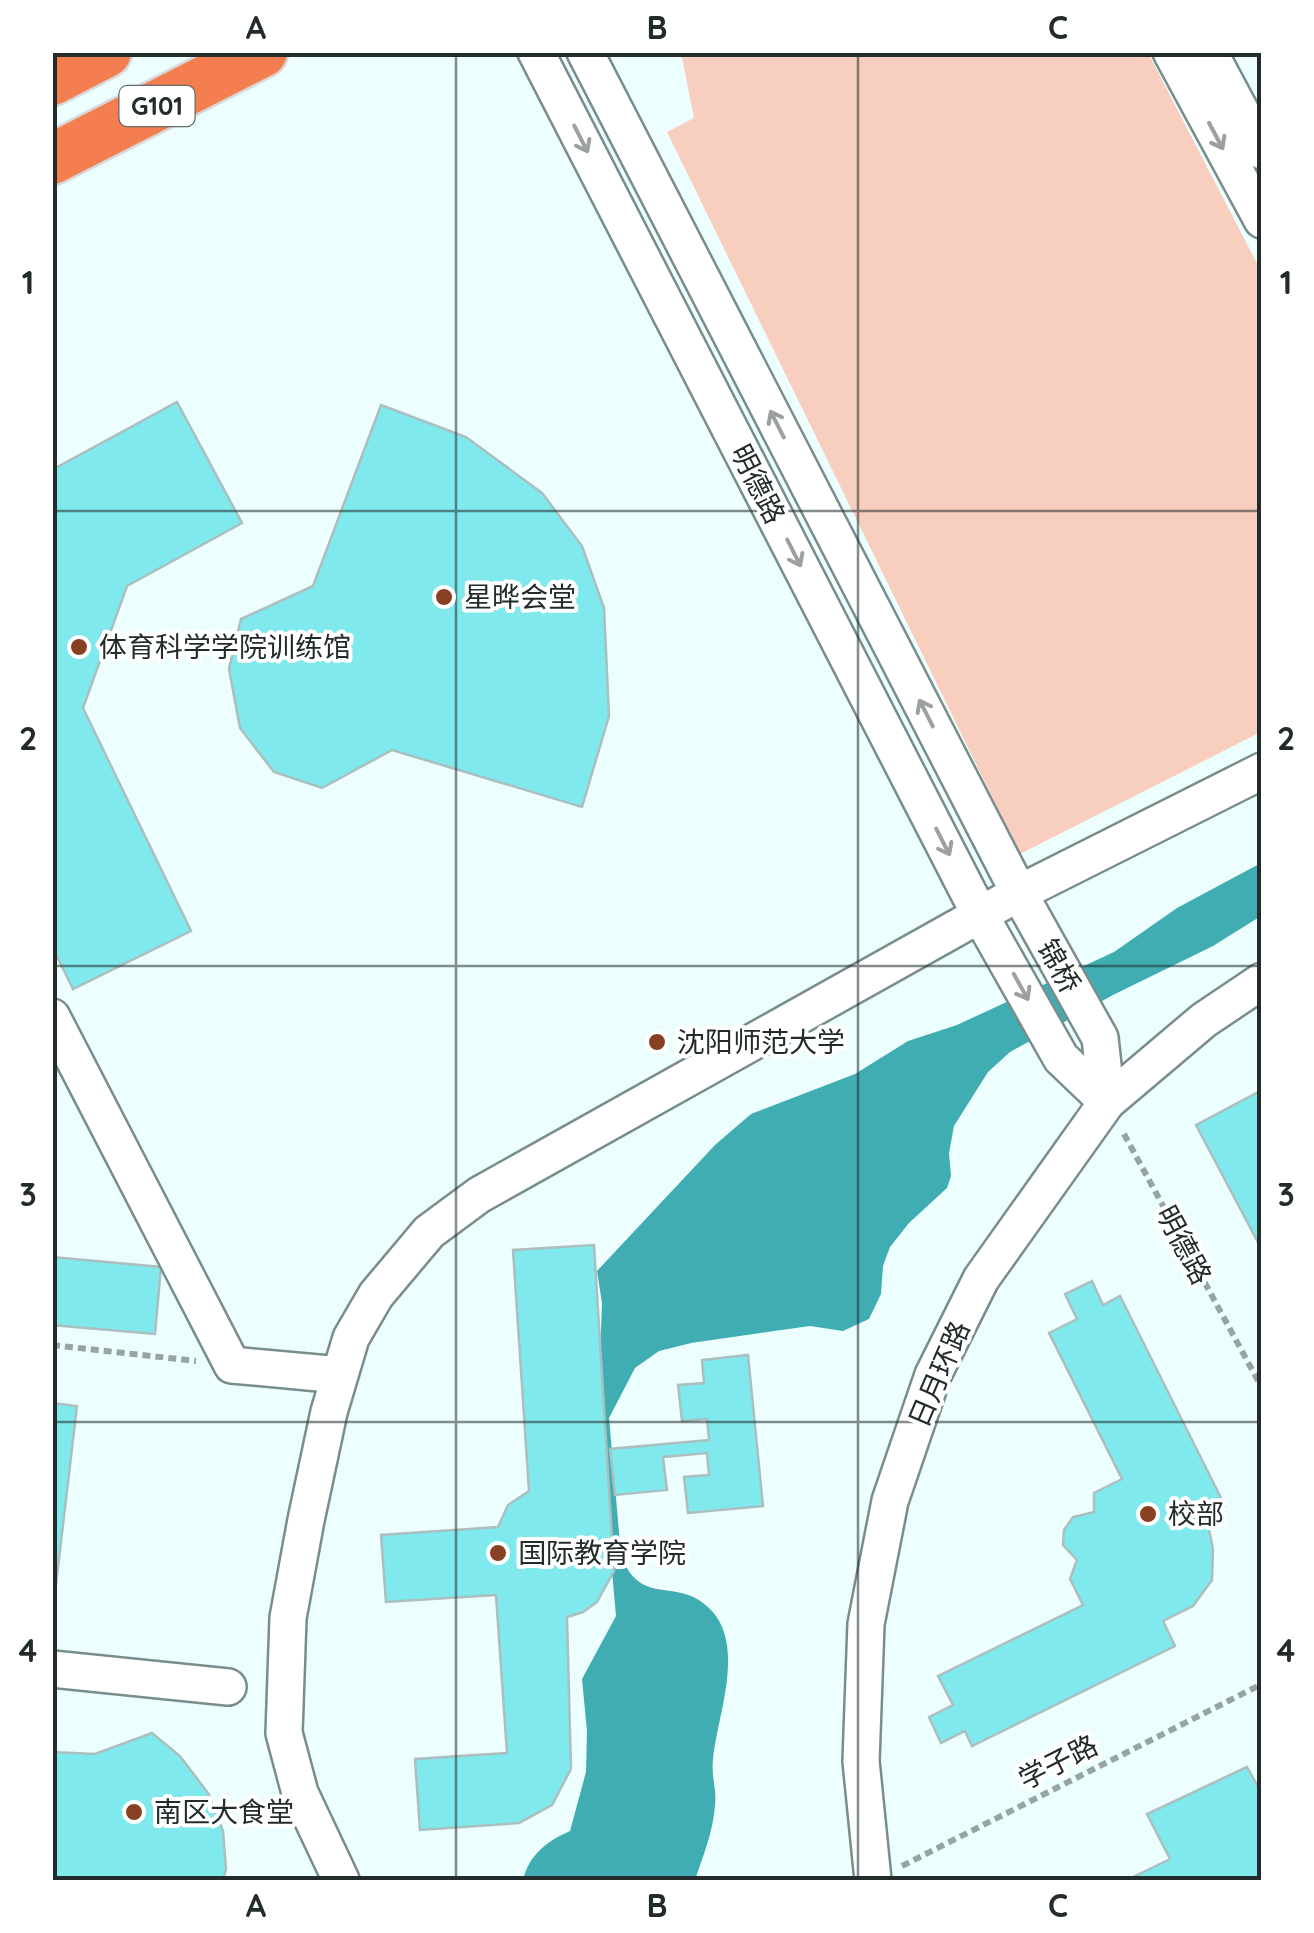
<svg xmlns="http://www.w3.org/2000/svg" width="1314" height="1933" viewBox="0 0 1314 1933" font-family="Quicksand,'Noto Sans SC',sans-serif">
<style>
.green{fill:#f8cebe}
.water{fill:#40adb2}
.building{fill:#80e9ed;stroke:#aabfbf;stroke-width:2.5}
.lines{fill:none;stroke-linecap:round;stroke-linejoin:round}
.minor-casing{stroke:#798d8d;stroke-width:40}
.highway-casing{stroke:#d7d9d9;stroke-width:55}
.path{stroke:#97a4a5;stroke-width:6;stroke-dasharray:8 5;stroke-linecap:butt}
.minor{stroke:#fff;stroke-width:35}
.highway{stroke:#f47e4f;stroke-width:50}
.oneway{stroke:#9ca0a0}
.grid{fill:none;stroke:#232b2b;stroke-width:2.5;stroke-opacity:0.55}
.poi-dot{fill:#884022;stroke:#fff;stroke-width:4}
.labels{text-anchor:middle;stroke-width:8;stroke-linejoin:round;paint-order:stroke}
.shield{fill:#fff;stroke:#656b6b;stroke-width:2.5}
.shield-label{font-size:25px;font-weight:bold;fill:#232b2b}
.street-label{font-size:28px;fill:#232b2b;stroke:#fff}
.poi-label{font-size:28px;fill:#232b2b;stroke:#fff;text-anchor:start}
.neatline{fill:none;stroke:#232b2b;stroke-width:4}
.grid-label{font-size:32px;text-anchor:middle;font-weight:bold;fill:#232b2b}
</style>
<rect width="100%" height="100%" fill="#edfeff"/>
<!-- green -->
<path class="green" d="M681,53H1148L1261,271V732L1020,854L667,132L694,118Z"/>
<!-- water -->
<path class="water" d="M1261,863V916L1213,946L1113,995L1010,1052L988,1072L954,1126L949,1153L951,1176L947,1188L909,1223L890,1247L883,1266L881,1294L869,1319L843,1331L810,1326L691,1343L659,1351L635,1368L609,1418L621,1555C641,1610 679,1574 712,1611C746,1649 716,1719 713,1760C711,1775 717,1791 715,1806C713,1832 703,1856 695,1880H523C529,1855 547,1841 570,1831L586,1772L587,1731L582,1679L616,1616L598,1412L602,1303L597,1271L715,1145L751,1114L855,1074L908,1041L957,1025L1114,952L1177,908Z"/>
<!-- building -->
<path class="building" d="M177,402L242,523L127,586L83,708L191,931L73,989L52,946V470Z
M381,405L466,437L542,493L582,546L604,608L609,716L582,807L392,750L322,788L274,772L240,728L229,669L241,619L313,586Z
M1262,1090V1250L1196,1125Z
M594,1245L614,1571L597,1602L583,1612L567,1617L571,1769L552,1805L519,1823L420,1830L415,1759L507,1753L496,1595L386,1602L381,1535L498,1527L508,1505L529,1491L513,1250Z
M52,1257L161,1267L155,1334L52,1325Z
M1092,1281L1103,1305L1120,1296L1225,1506L1206,1515L1213,1549L1212,1580L1193,1606L1163,1621L1175,1646L972,1746L965,1731L941,1743L929,1717L953,1705L938,1676L1083,1605L1070,1579L1077,1560L1063,1545L1064,1530L1073,1517L1094,1512V1493L1122,1479L1049,1333L1077,1319L1065,1294Z
M748,1355L763,1506L688,1513L684,1477L709,1475L707,1453L663,1457L667,1490L615,1495L610,1449L709,1440L707,1419L682,1421L678,1385L704,1383L702,1360Z
M52,1403L77,1406L52,1618Z
M152,1733L180,1756L208,1793L223,1831L226,1869L223,1880H52V1752L95,1754Z
M1247,1767L1262,1794V1880H1127L1170,1859L1147,1814Z"/>
<g class="lines">
<defs>
<path id="minor" d="M536,52L980,915L1061,1058L1107,1102
M585,52L1019,893L1100,1038L1107,1102
M1171,52L1262,220
M1209,52L1262,151
M52,1017L232,1365L340,1375
M52,1669L228,1687
M341,1880L300,1793L284,1733L288,1618L306,1520L329,1412L351,1338L376,1295L429,1232L479,1195L1019,893L1262,771
M873,1880L861,1761L866,1624L890,1501L933,1375L981,1279L1107,1102L1204,1020L1262,981"/>
<path id="highway" d="M52,80L106,52
M52,159L262,52"/>
</defs>
<!-- minor casing -->
<use href="#minor" class="minor-casing"/>
<!-- highway casing -->
<use href="#highway" class="highway-casing"/>
<!-- path -->
<path class="path" d="M1124,1134L1262,1388
M52,1345L196,1361
M902,1866L1262,1684"/>
<!-- minor -->
<use href="#minor" class="minor"/>
<!-- highway -->
<use href="#highway" class="highway"/>
</g>
<!-- one-way arrows -->
<defs><path id="oneway-shaft" d="M-6 0H5M1.5-3L5.5 0L1.5 3" fill="none" stroke-width="1.6" stroke-linecap="round" stroke-linejoin="round" transform="scale(2.5)"/></defs>
<g class="oneway">
<use href="#oneway-shaft" transform="translate(1216 136) rotate(62)"/>
<use href="#oneway-shaft" transform="translate(581 139) rotate(63)"/>
<use href="#oneway-shaft" transform="translate(777 424) rotate(-117)"/>
<use href="#oneway-shaft" transform="translate(794 553) rotate(63)"/>
<use href="#oneway-shaft" transform="translate(926 713) rotate(-117)"/>
<use href="#oneway-shaft" transform="translate(943 842) rotate(63)"/>
<use href="#oneway-shaft" transform="translate(1021 987) rotate(61)"/>
</g>
<!-- grid -->
<path class="grid" d="M456,52V1880M858,52V1880M52,511H1262M52,966H1262M52,1422H1262"/>
<!-- markers -->
<g class="poi-dot">
<circle cx="444" cy="597" r="10"/>
<circle cx="79" cy="647" r="10"/>
<circle cx="657" cy="1042" r="10"/>
<circle cx="1148" cy="1514" r="10"/>
<circle cx="498" cy="1553" r="10"/>
<circle cx="134" cy="1812" r="10"/>
</g>
<g class="labels">
<!-- shield labels -->
<rect class="shield" x="119.5" y="86" width="75" height="40" rx="8"/>
<g class="shield-label">
<text x="157" y="115">G101</text>
</g>
<!-- street labels -->
<g class="street-label">
<text transform="translate(758 484) rotate(63)" y="10">明德路</text>
<text transform="translate(1059 966) rotate(61)" y="10">锦桥</text>
<text transform="translate(1184 1245) rotate(62)" y="10">明德路</text>
<text transform="translate(939 1374) rotate(-67)" y="10">日月环路</text>
<text transform="translate(1058 1762) rotate(-27)" y="10">学子路</text>
</g>
<!-- poi labels -->
<g class="poi-label">
<text x="464" y="607">星晔会堂</text>
<text x="99" y="657">体育科学学院训练馆</text>
<text x="677" y="1052">沈阳师范大学</text>
<text x="1168" y="1524">校部</text>
<text x="518" y="1563">国际教育学院</text>
<text x="154" y="1822">南区大食堂</text>
</g>
</g>
<!-- border -->
<rect width="1314" height="1933" fill="none" stroke="#ffffff" stroke-width="110"/>
<rect x="55" y="55" width="1204" height="1823" class="neatline"/>
<g class="grid-label">
<text x="256" y="39">A</text>
<text x="657" y="39">B</text>
<text x="1058" y="39">C</text>
<text x="28" y="294">1</text>
<text x="1286" y="294">1</text>
<text x="28" y="750">2</text>
<text x="1286" y="750">2</text>
<text x="28" y="1206">3</text>
<text x="1286" y="1206">3</text>
<text x="28" y="1662">4</text>
<text x="1286" y="1662">4</text>
<text x="256" y="1917">A</text>
<text x="657" y="1917">B</text>
<text x="1058" y="1917">C</text>
</g>
</svg>
